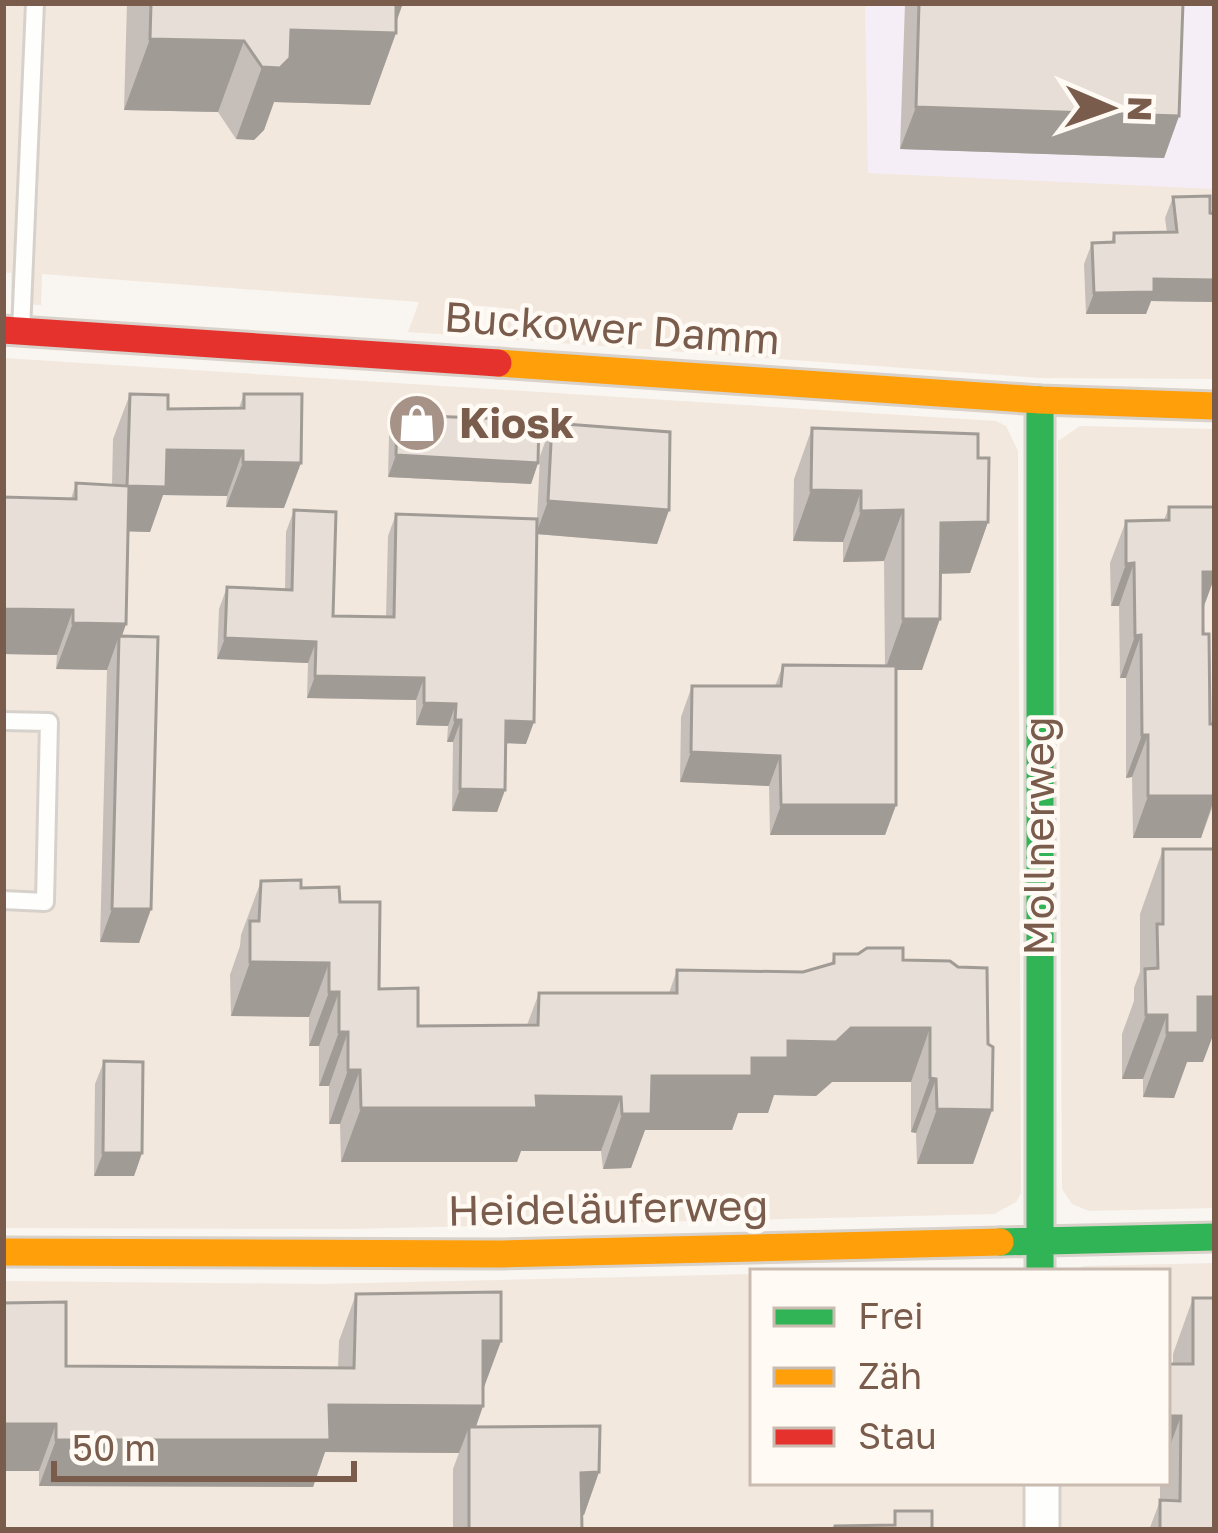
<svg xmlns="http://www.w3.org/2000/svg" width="1218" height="1533" viewBox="0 0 1218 1533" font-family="'Golos Text',sans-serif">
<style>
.residential{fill:#f2e8de}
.education{fill:#f6eef6}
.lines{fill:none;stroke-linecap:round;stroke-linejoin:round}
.lane-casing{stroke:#d7d1cb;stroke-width:22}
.street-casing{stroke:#d7d1cb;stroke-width:39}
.fast-casing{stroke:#d9d2cb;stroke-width:33}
.slow-casing{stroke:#d9d2cb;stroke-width:33}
.jam-casing{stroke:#d9d2cb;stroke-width:33}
.lane{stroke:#fefefd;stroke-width:16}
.street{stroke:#fefefd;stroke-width:33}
.fast{stroke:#30b455;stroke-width:27}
.slow{stroke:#ff9f0a;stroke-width:27}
.jam{stroke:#e5322d;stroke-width:27}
.wall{fill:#c6bfb9}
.shaded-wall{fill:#a19b96}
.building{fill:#e6ded7;stroke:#a19b96;stroke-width:3}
.labels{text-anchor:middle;stroke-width:9;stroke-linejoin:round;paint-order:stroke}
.street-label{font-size:42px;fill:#7a5c4d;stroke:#fffaf3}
.poi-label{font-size:42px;font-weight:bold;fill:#7a5c4d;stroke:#fffaf3;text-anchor:start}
</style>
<rect width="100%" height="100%" fill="#f9f5f0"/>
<!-- residential -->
<path class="residential" d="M3,3H1215V379L1041,378L506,339V308L445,303L455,335L408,332L419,302L42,274L41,305L11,304V273L3,272Z
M3,358L996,421L1006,426L1018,451L1021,1193L1016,1202L994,1214L349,1229L3,1228Z
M1080,426L1215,429V1208L1089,1211L1072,1204L1062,1189L1058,441Z
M1215,1263V1530H1060V1482H1167V1272H1071L1084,1266Z
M753,1274V1482H1024V1530H3V1281L321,1284Z"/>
<!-- education -->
<path class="education" d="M865,3H1215V189L868,173Z"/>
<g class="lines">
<defs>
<path id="lane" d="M21,331L35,3
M3,721L49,722L45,902L3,900"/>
<path id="street" d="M1042,1530V1482"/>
<path id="fast" d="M1040,400V1269
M1000,1242L1215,1237"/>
<path id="slow" d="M498,363L1040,400L1215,406
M3,1252L502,1254L1000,1242"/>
<path id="jam" d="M3,330L498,363"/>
</defs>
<!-- lane casing -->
<use href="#lane" class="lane-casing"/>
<!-- street casing -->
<use href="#street" class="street-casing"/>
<!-- fast casing -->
<use href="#fast" class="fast-casing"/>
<!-- slow casing -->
<use href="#slow" class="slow-casing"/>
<!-- jam casing -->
<use href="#jam" class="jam-casing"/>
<!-- lane -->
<use href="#lane" class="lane"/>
<!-- street -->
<use href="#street" class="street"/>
<!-- fast -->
<use href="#fast" class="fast"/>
<!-- slow -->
<use href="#slow" class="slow"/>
<!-- jam -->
<use href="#jam" class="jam"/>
</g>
<!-- wall -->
<path class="wall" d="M127,3H403L396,23V33L370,105L274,102L264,130L254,140L236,139L218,112L124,110Z
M905,3H1183L1179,116L1164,158L900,149Z
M1173,197L1210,213L1215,214V302L1151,301L1146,314H1086L1084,264L1092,243L1111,242L1114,233H1167L1165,218Z
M130,394L168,409L239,408L244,394L284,508L226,507L227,496L163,495L150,532L128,531L126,624L122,636L151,909L139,943L100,942L107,670L56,669L57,655L3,654V497L71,499L76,483L112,485L113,439Z
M397,415L538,463L531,484L388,477L389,436Z
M552,423L669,510L657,544L537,534L526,744L506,743L505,790L497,812L452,811L453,742H447L448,726L416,725V700L307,698L308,663L217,659L219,609L227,587L285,590L286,532L294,510L333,616L386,617L388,536L396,514L537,519L540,456Z
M812,428L978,458L988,522L970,573L940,574L922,670H896V805L885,835H770L769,786L680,782L681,717L692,686H775L783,665L885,666L884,561L843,562V542L793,541L794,479Z
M1169,507L1215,576L1203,608L1215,800L1201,838H1133L1132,777L1126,778V678H1120L1119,606H1111L1110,563L1126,521L1164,520Z
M1163,849L1203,1062H1187L1174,1098L1143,1097V1079H1122V1034L1134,1001V988L1140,972V914Z
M261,881L301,888L340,902L379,989L418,1026L527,1025L539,993H669L677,970L803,972L831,964L834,954L903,960L988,1044L992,1110L973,1164H917L916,1133L911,1132V1082H832L816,1096L774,1095L768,1113H738L732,1130H645L631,1168L603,1169L601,1151H521L517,1162H341L340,1124H329V1086H319V1046H309V1017L231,1016L230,975L240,946L241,935Z
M104,1061L142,1153L134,1176H94L95,1084Z
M356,1294L501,1341L484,1387L483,1406L476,1427L599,1472L584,1515H581L582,1530H453V1469L459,1453L325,1452L313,1487L39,1486V1471L66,1366L338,1368L339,1341Z
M1193,1298L1215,1530H1149L1160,1501V1482H1167V1364H1173V1354Z"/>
<!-- shaded-wall -->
<path class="shaded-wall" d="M385,3H403L392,33H396L370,105L274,102L264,130L254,140L236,139L262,67L291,30Z
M150,39L244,41L218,112L124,110Z
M916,107L1179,116L1164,158L900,149Z
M1154,279L1215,280V302L1151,301L1146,314H1086L1094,293Z
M167,450L243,451L227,496L163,495L150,532L112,531L129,486Z
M396,455L538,463L531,484L388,477Z
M243,462L301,463L284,508L226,507Z
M811,490L861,491L843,542L793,541Z
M548,501L669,510L657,544L536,534Z
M903,510L884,561L843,562L861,511Z
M988,522L970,573L922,574L941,523Z
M1134,563L1119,606H1111L1126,564Z
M1203,572H1215V576L1201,614Z
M3,609L73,610L57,655L3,654Z
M903,619H940L922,670H885Z
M73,623L126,624L119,644V636L107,670L56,669Z
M1141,635L1126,678H1120L1135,636Z
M225,638L316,642L308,663L217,659Z
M315,676L424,678L416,700L307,698Z
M424,703L456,704L448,726L416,725Z
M455,720H461L453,742H447Z
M506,721L534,722L526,744L498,743Z
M1142,735H1148L1132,777L1126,778Z
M691,752L780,756L769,786L680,782Z
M460,789L505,790L497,812L452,811Z
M1148,796H1215L1201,838H1133Z
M781,805H896L885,835H770Z
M112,909H151L139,943L100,942Z
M250,962L329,963L309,1017L231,1016Z
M329,992H339L319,1046H309Z
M1198,997H1215V1030L1203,1062H1187L1174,1098L1143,1097L1167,1033Z
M1146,1015H1167L1143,1079H1122Z
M851,1028H930L911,1082H832L816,1096L774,1095L768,1113H738L732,1130H645L631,1168L603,1169L622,1114L652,1076L752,1058L788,1041Z
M339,1032H348L329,1086H319Z
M348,1070H360L340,1124H329Z
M930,1078L936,1079L916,1133L911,1132Z
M536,1096L621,1097L601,1151H521L517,1162H341L361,1108Z
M937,1109L992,1110L973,1164H917Z
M103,1153H142L134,1176H94Z
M483,1341H501L484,1387Z
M329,1405L483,1406L469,1446V1427L459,1453L325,1452L313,1487L39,1486L56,1440Z
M1167,1416H1181L1167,1454Z
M3,1424H56L39,1471H3Z
M599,1472L584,1515H566L581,1473Z"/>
<!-- building -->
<path class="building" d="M151,3H396V33L291,30L290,58L280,68L262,67L244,41L150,39Z
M919,3H1183L1179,116L916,107Z
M1210,196V213L1215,214V280L1154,279V292L1094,293L1092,243L1114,242V233L1177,232L1173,197Z
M130,394L168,395V409L244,408V394H302L301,463L243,462V451L167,450L166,487L129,486L126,624L73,623V610L3,609V497L76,499V483L127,486Z
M397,415L539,420L538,463L396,455Z
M552,423L670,432L669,510L548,501Z
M812,428L978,434V458H989L988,522L941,523L940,619H903V510L861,511V491L811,490Z
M1169,507H1215V572H1203V634H1209L1210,724H1215V796H1148V735H1142L1141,635L1135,636L1134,563L1126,564V521L1169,520Z
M294,510L336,512L333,616L394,617L396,514L537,519L534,722L506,721L505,790L460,789L461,720H455L456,704L424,703V678L315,676L316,642L225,638L227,587L292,590Z
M119,636L158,637L151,909H112Z
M783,665L896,666V805H781L780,756L691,752L692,686H781Z
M1163,849H1215V997H1198V1033H1167V1015H1146L1145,969L1158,968L1157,924H1163Z
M301,880V888L339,887L340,902H380L379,989L418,988V1026L538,1025L539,993H677V970L803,972L834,963V954H858L867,948H903V960L950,961L958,967L987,968L988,1044L993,1047L992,1110L937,1109L936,1079L930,1078V1028H851L836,1042L788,1041V1058H752V1076H652L651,1114H622L621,1097L536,1096L537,1108H361L360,1070H348V1032H339V992H329V963L250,962V921H259L261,881Z
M104,1061L143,1062L142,1153H103Z
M501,1292V1341H483V1406L329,1405L330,1440H56V1424H3V1303L66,1302V1366L354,1368L356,1294Z
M1193,1298H1215V1530H1160V1500L1180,1501L1181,1416H1167V1364H1193Z
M600,1426L599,1472L581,1473L582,1530H469V1427Z
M895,1511H932V1530H834L835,1526L895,1525Z"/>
<!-- icons -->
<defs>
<symbol id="shop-disc" viewBox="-11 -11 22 22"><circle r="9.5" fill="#a69286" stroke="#fffaf3"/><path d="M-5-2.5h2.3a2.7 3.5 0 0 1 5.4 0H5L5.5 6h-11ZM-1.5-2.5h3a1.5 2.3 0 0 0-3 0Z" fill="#fff"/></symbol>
</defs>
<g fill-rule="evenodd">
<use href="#shop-disc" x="384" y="390" width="66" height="66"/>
</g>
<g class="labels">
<!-- street labels -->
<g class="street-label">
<text transform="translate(612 328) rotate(4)" y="15">Buckower Damm</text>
<text transform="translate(1039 836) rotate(-90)" y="15">Mollnerweg</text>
<text transform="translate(608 1208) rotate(-1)" y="15">Heideläuferweg</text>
</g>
<!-- poi labels -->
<g class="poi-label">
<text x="459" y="438">Kiosk</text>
</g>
</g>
<!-- border -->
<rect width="1218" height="1533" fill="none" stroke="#7a5c4d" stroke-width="12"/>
<!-- legend -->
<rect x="750" y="1269" width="420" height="216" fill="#fffaf3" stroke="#cabbb1" stroke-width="3"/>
<rect x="774" y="1308" width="60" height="18" fill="#30b455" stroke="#cabbb1" stroke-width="3"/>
<text x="858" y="1329" font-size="36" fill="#7a5c4d">Frei</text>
<rect x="774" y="1368" width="60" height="18" fill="#ff9f0a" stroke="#cabbb1" stroke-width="3"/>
<text x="858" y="1389" font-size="36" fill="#7a5c4d">Zäh</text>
<rect x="774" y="1428" width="60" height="18" fill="#e5322d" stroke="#cabbb1" stroke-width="3"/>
<text x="858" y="1449" font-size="36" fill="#7a5c4d">Stau</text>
<!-- north arrow -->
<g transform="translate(1110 108) rotate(92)" stroke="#fffaf3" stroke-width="9" paint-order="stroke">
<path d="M0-9L21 45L0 30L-21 45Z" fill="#7a5c4d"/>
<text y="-18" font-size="33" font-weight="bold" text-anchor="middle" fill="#7a5c4d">N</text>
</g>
<!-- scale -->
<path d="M54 1461v18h300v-18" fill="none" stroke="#7a5c4d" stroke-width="6"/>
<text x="72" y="1461" font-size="36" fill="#7a5c4d" stroke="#fffaf3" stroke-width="9" paint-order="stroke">50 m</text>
</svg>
